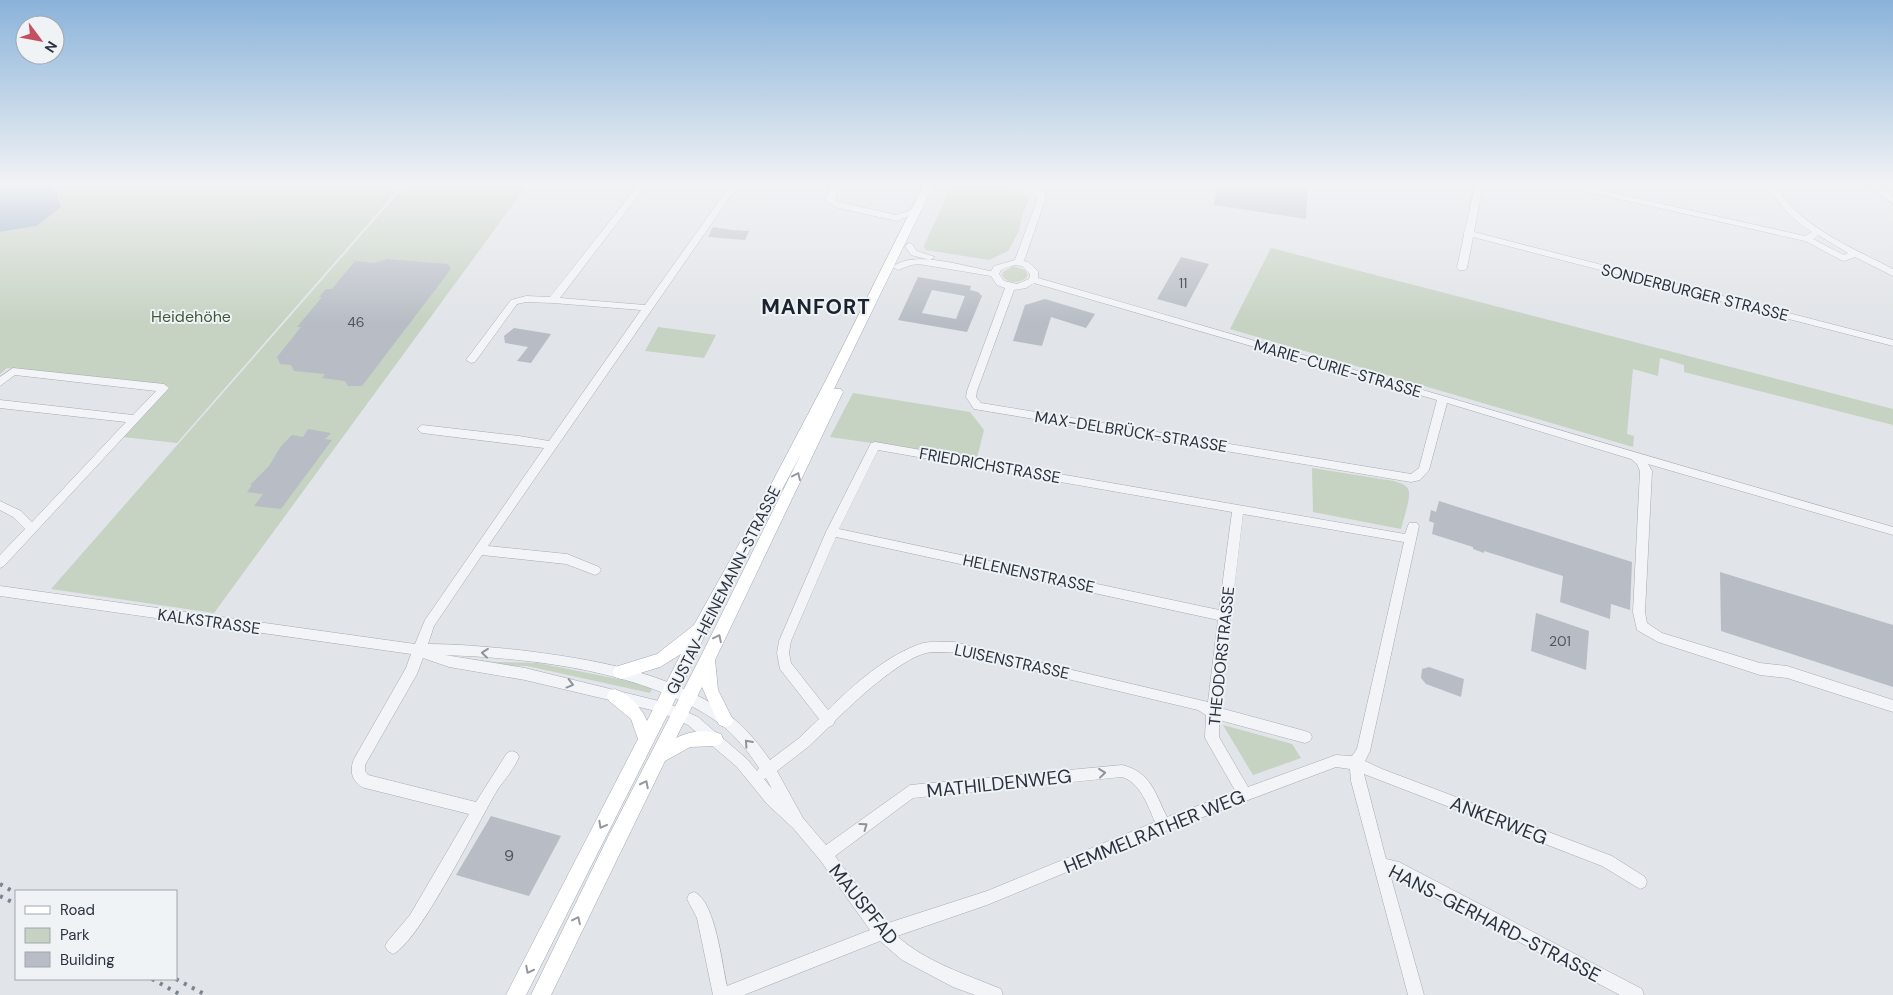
<svg xmlns="http://www.w3.org/2000/svg" width="1893" height="995" viewBox="0 0 1893 995" font-family="'DM Sans',sans-serif">
<style>
.green{fill:#c6d2c2}
.water{fill:#9eb1c6}
.building{fill:#b8bdc5;fill-rule:evenodd}
.lines{fill:none;stroke-linecap:round;stroke-linejoin:round}
.minor-casing{stroke:#a6abb2;stroke-width:1}
.major-casing{stroke:#a1a8b3;stroke-width:1}
.minor{fill:#f3f4f7;fill-rule:evenodd}
.major{fill:#fff;fill-rule:evenodd}
.rail{stroke:#7b8391;stroke-width:4;stroke-dasharray:3 6;stroke-linecap:butt}
.oneway{stroke:#94989f}
.oneway2{stroke:#8e939b}
.labels{text-anchor:middle;stroke-width:4;stroke-linejoin:round;paint-order:stroke}
.number-label{font-size:14px;fill:#4e5560}
.street-label{font-size:16px;fill:#2a323f;stroke:#f0f3f6}
.park-label{font-size:16px;fill:#3f5939;stroke:#f0f3f6}
.near-number-label{font-size:16px;fill:#4e5560}
.near-street-label{font-size:19px;fill:#2a323f;stroke:#f0f3f6}
.district-label{font-size:21px;font-weight:bold;letter-spacing:1px;fill:#1c2330;stroke:#f0f3f6}
</style>
<rect width="100%" height="100%" fill="#e1e4e8"/>
<!-- green -->
<path class="green" d="M53,184H403L177,443L123,437L169,386L7,368L0,374V232L37,226L61,207Z
M406,184H528L214,613L51,589Z
M952,184C973,184 1016,180 1029,199L1022,215L1019,231L1008,251L989,260L926,250L924,246Z
M1271,248L1893,409V425L1684,372V365L1660,358L1658,376L1633,369L1627,434L1634,436L1633,447L1230,329Z
M1013,266L1025,270L1028,275L1026,278C1018,284 1007,284 1002,275L1003,272Z
M658,327L716,335L704,358L645,351Z
M853,393L970,412L984,430L977,458L830,437Z
M1312,468L1394,481C1399,483 1406,484 1408,489C1412,496 1403,520 1401,529L1313,512Z
M449,656L495,662L538,663L653,686L650,693L527,666L488,665Z
M1223,725L1292,744L1301,758L1253,775Z"/>
<!-- water -->
<path class="water" d="M0,184H53L61,207L37,226L0,232Z"/>
<!-- building -->
<path class="building" d="M1218,184H1308L1306,219L1214,205Z
M713,227L732,230L749,231L745,240L708,237Z
M1181,257L1209,264L1186,307L1157,299Z
M387,259L448,264L451,269L362,386H348L345,381L322,378L325,374L294,371L291,365L280,364L277,357L301,327H297L322,297H319L326,289H332L355,261L374,263Z
M918,277L971,286L970,290L978,292L982,296L967,332L898,320ZM932,290L965,296L956,319L922,313Z
M1045,299L1095,314L1086,328L1051,317L1042,346L1013,341L1025,305Z
M514,328L551,334L531,363L517,361L528,347L505,343L504,336Z
M308,429L331,433L325,439L332,440L281,509L254,506L263,494L247,492L252,485H250L269,466L281,446L292,435L303,437Z
M1439,501L1632,562L1630,610L1611,604L1610,619L1560,602L1563,576L1484,551V553L1473,549V547L1432,534L1434,523L1429,521L1431,510L1436,512Z
M1720,572L1893,625V687L1721,631Z
M1536,613L1589,631L1586,670L1531,651Z
M1429,667L1464,679L1461,697L1426,684L1421,678L1422,669Z
M491,816L561,836L529,896L456,875Z"/>
<g class="lines">
<defs>
<path id="minor" d="M639,184H647L560,298L645,305L731,184H739L488,546L567,554L599,567L601,570L599,573L595,575L566,564L482,555L434,626L428,644C458,644 489,647 519,650C591,659 669,671 729,715C745,727 758,743 770,760L798,739L819,719L780,669L777,653L779,641L826,532L871,443L875,442L1405,534L1409,523H1417L1419,526L1370,751L1365,761L1382,769L1612,856L1645,877L1647,882L1645,887L1640,889L1602,866L1364,774L1386,859L1399,862L1642,989L1644,995H1620L1390,874L1424,995H1408L1351,781L1350,769L1336,767L1166,831L987,905L897,936C926,962 965,974 1001,989L1003,995H975L953,987L902,960L880,941L744,995H713L697,918L687,899L689,894L694,892C715,900 722,964 727,986L870,930L820,860L793,828L767,804L737,767L688,725L660,712L525,680L449,667L423,658L417,674L365,765V771L368,775L476,802L507,753L512,751L517,753L519,757C514,769 505,779 498,789C479,820 419,943 393,954L388,951L385,946L388,941L410,915L469,814L365,788C352,783 349,771 354,759L406,668L411,654L0,596V586L415,644L425,620L544,448L422,433L417,429L422,425L519,436L549,441L641,310L553,303L526,302L517,304L475,362L471,363L466,360L511,300L526,296L550,297ZM878,450L1232,512L1219,610L839,529ZM1243,514L1404,542L1357,749L1352,756L1336,755L1248,787L1219,737V720L1305,743L1310,741L1312,737L1310,733L1305,731L1220,708ZM836,537L1218,620L1208,702L954,642C944,642 932,641 923,643C888,654 853,685 828,710L791,663L789,653L791,641ZM954,652L1198,710L1206,715L1205,738L1236,792L1167,817C1155,793 1151,772 1122,765L910,785L826,845L803,818L777,771L808,747L829,727L833,725L835,721C855,701 899,660 926,653C935,651 945,653 954,652ZM445,655C532,658 647,671 719,723C735,735 748,751 759,768L757,771L747,759L698,717L667,703L525,668ZM1122,777C1140,782 1148,806 1155,822L987,891L885,924L835,856L913,798ZM766,778L772,789L764,779Z
M832,184H840L835,201L896,215L916,208L920,211L897,221L838,208L827,202L826,198Z
M1008,184C1021,184 1036,185 1045,194V200L1024,261L1028,262L1038,271V278C1323,360 1608,445 1893,527V535L1648,464L1652,471L1645,612L1647,623L1662,633L1760,663L1787,666L1893,700V712L1787,678L1760,675L1658,642L1637,630L1633,612L1640,471L1637,464L1631,459L1447,403L1429,470L1420,480L1411,482L974,409L966,397L967,391L1005,288L997,285L991,276L919,264L911,265L898,270L893,267C912,249 967,267 991,271L994,266L1015,260L1037,200V195ZM1014,265L1022,266L1030,274L1029,279L1017,284L1004,281L999,274L1001,270ZM1034,283L1437,400L1419,468L1411,474L981,403L976,397L977,391L1014,290L1026,288Z
M1475,184H1483L1474,232L1893,340V346L1473,237L1467,268L1465,270H1459L1457,268L1464,235L1463,233L1465,231Z
M1558,184H1573L1805,236L1812,232C1792,219 1778,204 1766,184H1774C1800,227 1851,247 1893,269V276L1855,257L1844,261L1841,260L1805,241L1562,186ZM1818,235L1848,253L1844,255L1813,239Z
M1868,184H1877L1893,197V204Z
M909,243L912,244L917,251L935,257L930,260L911,255L905,246Z
M13,368L164,384L169,388L4,566L0,568V555L25,529L13,517L0,510V501L21,511L32,522L126,422L0,408V400L133,415L156,391L15,375L0,386V377Z"/>
<path id="major" d="M924,184H934L834,389H841L843,392L715,660L718,690L733,720L731,725L725,727L719,725L702,687L676,738C689,731 707,729 721,734L723,739L721,744L715,746L690,747L665,761L551,995H531L608,837L702,654L801,454L708,628L678,694L526,995H506L638,739L631,719L609,701L607,696L609,691L615,689C629,694 642,708 647,721L681,654L660,667L621,679L615,677L613,672L615,667L657,654L694,625L748,528L826,380Z"/>
</defs>
<!-- minor casing -->
<use href="#minor" class="minor-casing"/>
<!-- major casing -->
<use href="#major" class="major-casing"/>
<!-- minor -->
<use href="#minor" class="minor"/>
<!-- major -->
<use href="#major" class="major"/>
<!-- rail -->
<path class="rail" d="M0,884L16,893
M0,896L16,904
M152,979L181,995
M176,979L206,995"/>
</g>
<!-- one-way arrows -->
<defs><path id="oneway-chevron" d="M-2-3.5L2.5 0L-2 3.5" fill="none" stroke-width="1.6" stroke-linecap="round" stroke-linejoin="round" transform="scale(1.25)"/></defs>
<g class="oneway">
<use href="#oneway-chevron" transform="translate(797 476) rotate(-65)"/>
<use href="#oneway-chevron" transform="translate(718 638) rotate(-64)"/>
<use href="#oneway-chevron" transform="translate(645 784) rotate(-63)"/>
<use href="#oneway-chevron" transform="translate(602 825) rotate(118)"/>
<use href="#oneway-chevron" transform="translate(577 920) rotate(-64)"/>
<use href="#oneway-chevron" transform="translate(529 970) rotate(117)"/>
</g>
<g class="oneway2">
<use href="#oneway-chevron" transform="translate(485 653) rotate(-174)"/>
<use href="#oneway-chevron" transform="translate(570 684) rotate(15)"/>
<use href="#oneway-chevron" transform="translate(748 743) rotate(-132)"/>
<use href="#oneway-chevron" transform="translate(1102 773) rotate(-6)"/>
<use href="#oneway-chevron" transform="translate(864 826) rotate(-36)"/>
</g>
<!-- sky -->
<linearGradient id="sky" x2="0" y2="1"><stop stop-color="#8ab3da"/><stop offset="0.57" stop-color="#f2f3f5"/><stop offset="1" stop-color="#f2f3f5" stop-opacity="0"/></linearGradient>
<rect width="1893" height="323" fill="url(#sky)"/>
<g class="labels">
<!-- number labels -->
<g class="number-label">
<text x="1183" y="288">11</text>
<text x="356" y="327">46</text>
<text x="1560" y="646">201</text>
</g>
<!-- street labels -->
<g class="street-label">
<text transform="translate(1695 292) rotate(14)" y="6">SONDERBURGER STRASSE</text>
<text transform="translate(1338 368) rotate(16)" y="6">MARIE-CURIE-STRASSE</text>
<text transform="translate(1131 431) rotate(9)" y="6">MAX-DELBRÜCK-STRASSE</text>
<text transform="translate(990 465) rotate(10)" y="6">FRIEDRICHSTRASSE</text>
<text transform="translate(1029 573) rotate(12)" y="6">HELENENSTRASSE</text>
<text transform="translate(723 590) rotate(-63)" y="6">GUSTAV-HEINEMANN-STRASSE</text>
<text transform="translate(209 621) rotate(8)" y="6">KALKSTRASSE</text>
<text transform="translate(1221 656) rotate(-84)" y="6">THEODORSTRASSE</text>
<text transform="translate(1012 661) rotate(12)" y="6">LUISENSTRASSE</text>
</g>
<!-- park labels -->
<g class="park-label">
<text x="191" y="322">Heidehöhe</text>
</g>
<!-- near-number labels -->
<g class="near-number-label">
<text x="509" y="861">9</text>
</g>
<!-- near-street labels -->
<g class="near-street-label">
<text transform="translate(999 783) rotate(-6)" y="7">MATHILDENWEG</text>
<text transform="translate(1499 820) rotate(21)" y="7">ANKERWEG</text>
<text transform="translate(1154 831) rotate(-22)" y="7">HEMMELRATHER WEG</text>
<text transform="translate(864 904) rotate(51)" y="7">MAUSPFAD</text>
<text transform="translate(1495 923) rotate(27)" y="7">HANS-GERHARD-STRASSE</text>
</g>
<!-- district labels -->
<g class="district-label">
<text x="816" y="314">MANFORT</text>
</g>
</g>
<!-- legend -->
<rect x="15" y="890" width="162" height="90" fill="#f0f3f6" stroke="#a1a6ad"/>
<rect x="25" y="906" width="25" height="8" fill="#ffffff" stroke="#a1a6ad"/>
<text x="60" y="915" font-size="15" fill="#2a323f">Road</text>
<rect x="25" y="928" width="25" height="15" fill="#c6d2c2" stroke="#a1a6ad"/>
<text x="60" y="940" font-size="15" fill="#2a323f">Park</text>
<rect x="25" y="952" width="25" height="15" fill="#b8bdc5" stroke="#a1a6ad"/>
<text x="60" y="965" font-size="15" fill="#2a323f">Building</text>
<!-- north arrow -->
<g transform="translate(40 40) rotate(122)"><circle r="24" fill="#f0f3f6" stroke="#a1a6ad"/>
<path d="M0-4L9 19L0 12L-9 19Z" fill="#c44f61"/>
<text y="-8" font-size="14" font-weight="bold" text-anchor="middle" fill="#2a323f">N</text>
</g>
</svg>
